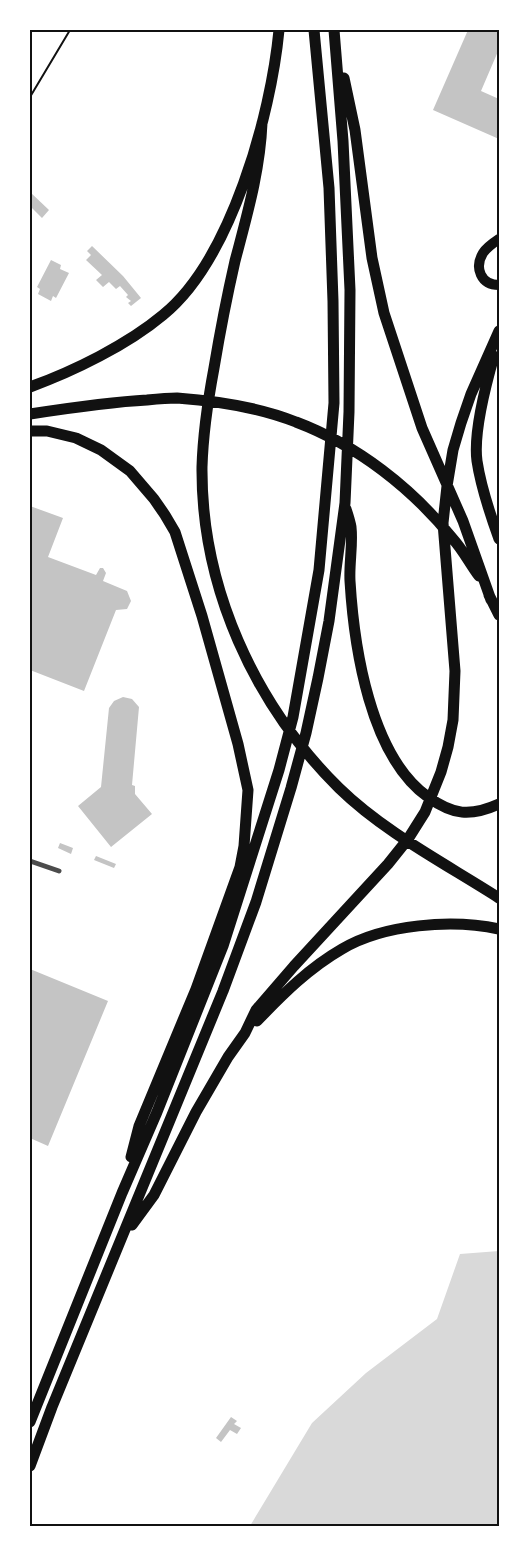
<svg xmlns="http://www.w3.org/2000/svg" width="529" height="1556" viewBox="0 0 529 1556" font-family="Rubik,sans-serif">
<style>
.water{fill:#d9d9d9}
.building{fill:#c4c4c4}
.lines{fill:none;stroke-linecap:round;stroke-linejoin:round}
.path{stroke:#111;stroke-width:2}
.minor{stroke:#4c4c4c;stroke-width:5}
.secondary{stroke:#111;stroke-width:10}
.trunk{stroke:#111;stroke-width:11}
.neatline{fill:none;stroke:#111;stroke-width:2}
</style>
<rect width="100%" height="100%" fill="#fff"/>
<!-- water -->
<path class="water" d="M499,1251V1526H250L312,1423L366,1373L437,1319L460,1254Z"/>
<!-- building -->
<path class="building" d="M468,30H499V49L481,91L499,99V139L433,110Z
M30,192L49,210L42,218L30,206Z
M92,246L123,276L141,298L131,306L128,303L131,301L126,297L128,295L120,286L116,289L109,282L103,287L96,280L102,275L86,260L91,255L87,251Z
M51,260L61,265L60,269L69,273L56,298L53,296L51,301L38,294L40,289L37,287Z
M30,506L63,518L48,557L96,575L100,568H103L106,573L103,581L127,591L131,601L127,609L116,610L84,691L30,670Z
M123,697L132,699L139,707L132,785L135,786V794L152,814L111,847L78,806L101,787L109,708L114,701Z
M60,843L73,848L71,854L58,848Z
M96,856L116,864L114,868L94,860Z
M30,969L108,1001L48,1146L30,1138Z
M231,1417L237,1421L234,1424L241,1428L237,1434L230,1430L221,1442L216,1438Z"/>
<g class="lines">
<!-- path -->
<path class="path" d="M30,97L70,30"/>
<!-- minor -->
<path class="minor" d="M30,861L59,871"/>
<!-- secondary -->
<path class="secondary" d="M499,239C493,243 487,247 483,253C474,268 481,285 499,285"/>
<!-- trunk -->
<path class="trunk" d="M344,78L355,130L372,258L384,313L422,428L463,521L491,600
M262,123C260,171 247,215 235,261C227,296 220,332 214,368C208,400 203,433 202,467C201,587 254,704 339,788C384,832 446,864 499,898
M494,356C486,384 473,432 477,461C481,488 490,514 499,539
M30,387C74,371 127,345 163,315C231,260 271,115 279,30
M30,414C69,408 108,402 147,400C157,399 167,398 177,398C217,401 259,407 296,422C357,445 412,488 453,539C463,550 470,564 479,576
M30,431H47L76,438L101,450L130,471L154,499L165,515L175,532L202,616L238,744L248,790L244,846L240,867L196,989L139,1126L131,1157
M346,509C348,515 350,521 351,527C353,545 349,563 350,581C354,647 370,756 428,797C453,815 470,817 499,804
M489,595L499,615
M257,1021C283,994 309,968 342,949C384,924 452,919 499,929
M132,1225L154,1195L196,1112L228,1057L245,1033L256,1010L294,966L388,864L408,839L425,812L441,772L448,747L453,720L455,671L443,523L447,486L453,450L461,423L471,394L499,331
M30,1422L122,1193L157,1112L223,946L279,770L293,717L319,570L334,403L333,301L329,188L314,30
M30,1466L52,1407L223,991L256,902L291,788L306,733L318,678L329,621L345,503L349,412L350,290L343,141L334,30"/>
</g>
<!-- border -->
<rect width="529" height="1556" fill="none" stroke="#ffffff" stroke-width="62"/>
<rect x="31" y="31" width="467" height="1494" class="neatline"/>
</svg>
